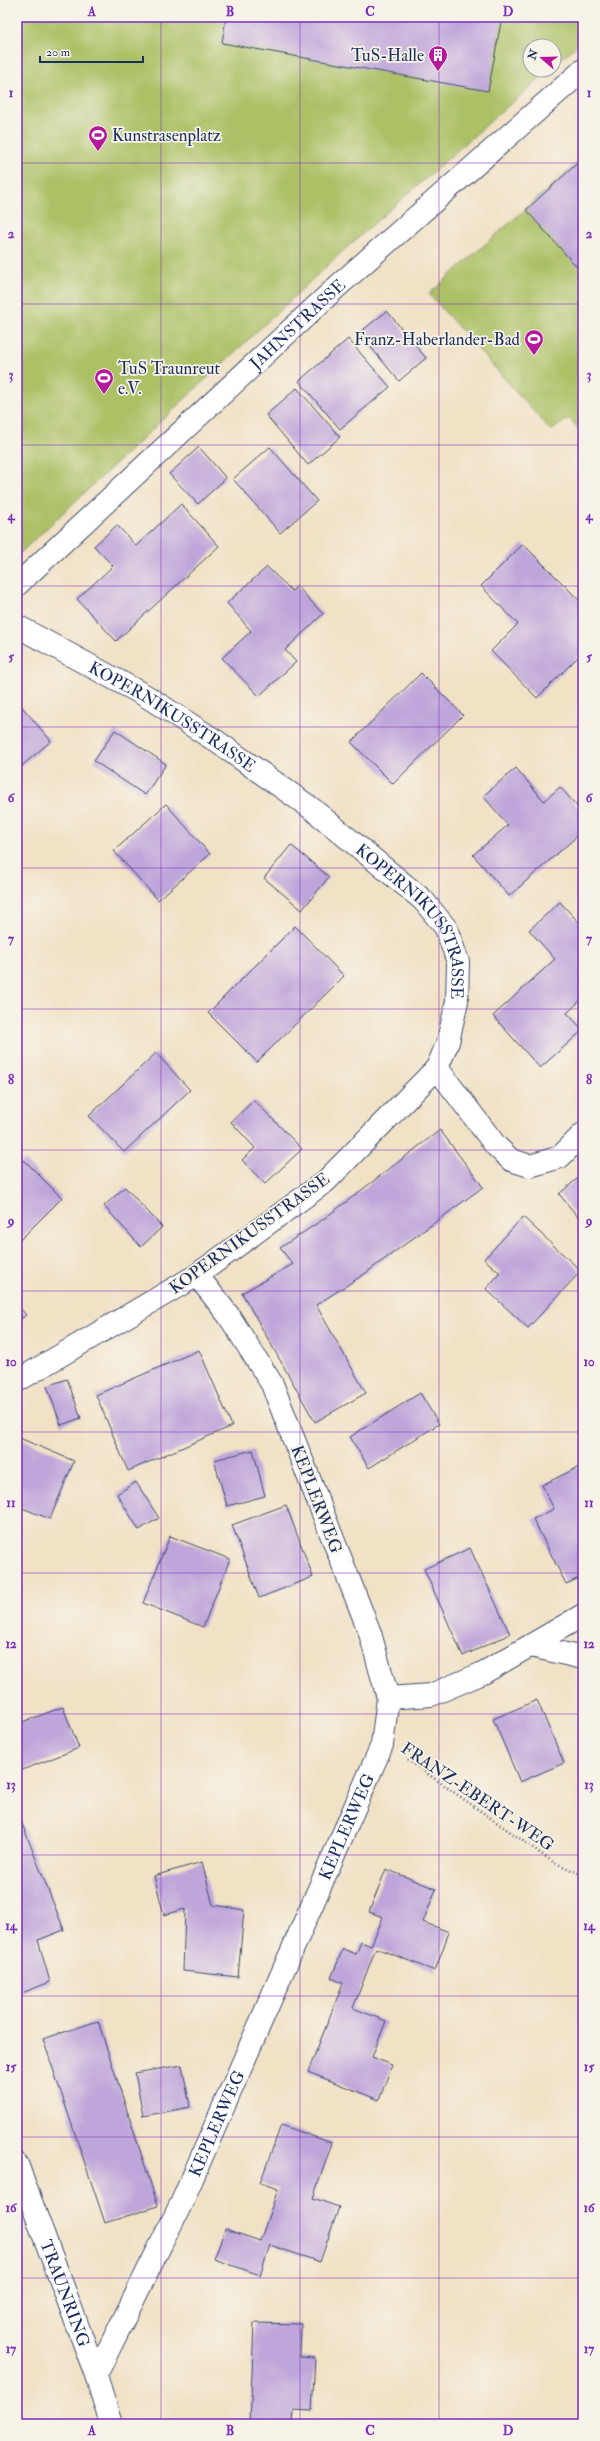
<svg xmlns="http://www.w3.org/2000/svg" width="600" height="2441" viewBox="0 0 600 2441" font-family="'IM FELL Double Pica',serif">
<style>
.green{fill:#acc166;stroke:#647862}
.building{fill:#bfa6da}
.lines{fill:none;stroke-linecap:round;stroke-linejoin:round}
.minor-casing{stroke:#3b4a6d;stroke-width:24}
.tertiary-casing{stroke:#3b4a6d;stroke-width:24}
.path{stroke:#3b4a6d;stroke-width:2.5;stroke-dasharray:1 3;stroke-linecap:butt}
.minor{stroke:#fff;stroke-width:22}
.tertiary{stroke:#fff;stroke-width:22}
.grid{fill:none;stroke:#7b2cbf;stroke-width:1;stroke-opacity:0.55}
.labels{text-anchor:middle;stroke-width:3.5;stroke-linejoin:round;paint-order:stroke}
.poi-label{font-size:17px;fill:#1b2f5e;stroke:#f7f3e8;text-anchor:end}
.street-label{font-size:17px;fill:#1b2f5e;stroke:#f7f3e8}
.neatline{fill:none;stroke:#7b2cbf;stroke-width:1.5}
.grid-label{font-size:13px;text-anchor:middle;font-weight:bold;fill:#7b2cbf}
</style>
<rect width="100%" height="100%" fill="#f7f3e8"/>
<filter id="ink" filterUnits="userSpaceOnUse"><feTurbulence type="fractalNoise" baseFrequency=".025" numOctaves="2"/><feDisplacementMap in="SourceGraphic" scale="8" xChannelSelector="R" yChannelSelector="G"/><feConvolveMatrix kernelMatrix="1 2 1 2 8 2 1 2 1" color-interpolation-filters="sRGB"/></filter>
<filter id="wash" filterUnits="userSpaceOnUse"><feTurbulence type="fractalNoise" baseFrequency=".012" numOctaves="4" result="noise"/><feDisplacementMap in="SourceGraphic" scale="16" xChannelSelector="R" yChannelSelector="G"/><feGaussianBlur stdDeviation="0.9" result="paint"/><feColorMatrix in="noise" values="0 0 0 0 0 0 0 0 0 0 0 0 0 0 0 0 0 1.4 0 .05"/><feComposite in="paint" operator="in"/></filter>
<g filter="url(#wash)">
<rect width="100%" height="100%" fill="#f1e1c5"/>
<!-- green -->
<path class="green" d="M17,17H583V40L554,65V46H530V70H549L344,250L17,556Z
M583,158V434L569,418L551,431L429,294Z"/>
<g id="blocks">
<!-- building -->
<path class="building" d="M226,17H502L488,91L222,43Z
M583,158V261L577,267L526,210Z
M387,311L426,358L399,381L359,333Z
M348,339L390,387L340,429L299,381Z
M297,388L340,437L308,465L266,415Z
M199,447L226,478L198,504L169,474Z
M270,447L317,501L280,533L233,479Z
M181,504L219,546L116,641L77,599L113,566L94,546L117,525L136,546Z
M523,544L583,604V652L537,698L491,651L518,624L481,586Z
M267,567L292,591L297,586L323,614L285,650L296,662L259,696L222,658L251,631L227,603Z
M421,673L463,715L393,784L351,742Z
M17,701L51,741L17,770Z
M115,730L166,764L145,795L94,761Z
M516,768L544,801L560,787L583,813V831L509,896L473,855L508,825L483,796Z
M166,804L210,854L158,900L114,851Z
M291,845L329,877L302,910L264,878Z
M560,902L583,927V998L567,1013L583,1030L540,1068L493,1016L555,959L529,930Z
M295,926L344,976L257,1062L208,1013Z
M156,1053L190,1090L124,1152L89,1116Z
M254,1100L302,1149L265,1184L242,1160L255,1148L231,1122Z
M440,1130L483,1187L363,1275L316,1305L366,1393L315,1422L242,1293L293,1264L280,1248L325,1218Z
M24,1160L62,1198L17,1243V1167Z
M583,1174V1223L559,1194Z
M125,1187L162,1227L141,1247L104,1206Z
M523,1217L581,1271L528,1328L486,1289L500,1273L484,1259Z
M17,1304L26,1315L17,1322Z
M199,1350L232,1426L128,1471L96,1395Z
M67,1379L81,1418L61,1425L47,1386Z
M420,1393L439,1424L369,1468L350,1437Z
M17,1437L74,1461L50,1519L17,1506Z
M253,1450L265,1496L227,1506L214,1460Z
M583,1465V1576L566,1584L533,1519L554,1509L542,1485Z
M136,1482L159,1518L139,1530L117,1494Z
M286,1505L313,1577L259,1598L232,1525Z
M170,1536L230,1559L203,1627L143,1603Z
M470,1548L510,1634L463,1656L424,1569Z
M537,1700L564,1763L520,1782L493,1719Z
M63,1707L79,1748L17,1772V1724Z
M17,1811L64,1930L38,1940L50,1982L17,1995Z
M202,1862L213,1905L244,1910L238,1977L183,1971L185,1909L164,1915L154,1876Z
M386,1869L436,1889L423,1922L449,1932L435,1971L376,1948L353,2008L386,2021L372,2057L392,2065L379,2100L308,2072L343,1983L331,1978L343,1949L356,1954L361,1942L371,1946L383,1917L369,1912Z
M98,2021L158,2206L105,2223L43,2039Z
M182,2065L190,2107L143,2116L135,2073Z
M281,2125L332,2143L313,2198L339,2207L320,2262L270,2245L260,2275L214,2259L225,2229L260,2241L278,2189L260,2183Z
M254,2323L301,2324L300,2357L315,2358L312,2411L294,2410L293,2424H250Z"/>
</g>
</g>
<g filter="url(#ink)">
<use href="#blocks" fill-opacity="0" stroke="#3b4a6d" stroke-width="1"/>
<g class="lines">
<defs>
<g id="minor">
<path id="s1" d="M17,585L339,285L583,70"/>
<path id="s2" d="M17,626L146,696L216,741L311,808L423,900L446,928L458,962L457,1001L448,1042L437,1068L326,1181L197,1275L17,1381"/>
<path d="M437,1068L496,1146L511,1160L530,1166L560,1157L583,1134"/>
<path d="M531,1646L583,1658"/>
<path d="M388,1698L431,1695L483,1673L583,1615"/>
<path id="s3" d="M96,2375L181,2204L382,1745L388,1698L370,1633L272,1384L229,1316L197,1275"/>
</g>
<g id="tertiary">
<path id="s4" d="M17,2164L96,2375L111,2424"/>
</g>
</defs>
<!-- minor casing -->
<use href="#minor" class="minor-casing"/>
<!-- tertiary casing -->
<use href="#tertiary" class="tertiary-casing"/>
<!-- path -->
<path class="path" d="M408,1760L553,1862L583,1875"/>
<!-- minor -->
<use href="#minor" class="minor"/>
<!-- tertiary -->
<use href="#tertiary" class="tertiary"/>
</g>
</g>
<!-- grid -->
<path class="grid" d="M161,17V2424M300,17V2424M439,17V2424M17,163H583M17,304H583M17,445H583M17,586H583M17,727H583M17,868H583M17,1009H583M17,1150H583M17,1291H583M17,1432H583M17,1573H583M17,1714H583M17,1855H583M17,1996H583M17,2137H583M17,2278H583"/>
<!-- icons -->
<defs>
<symbol id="building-pin" viewBox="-11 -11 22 30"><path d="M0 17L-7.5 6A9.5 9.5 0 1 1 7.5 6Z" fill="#b5179e" stroke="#f7f3e8"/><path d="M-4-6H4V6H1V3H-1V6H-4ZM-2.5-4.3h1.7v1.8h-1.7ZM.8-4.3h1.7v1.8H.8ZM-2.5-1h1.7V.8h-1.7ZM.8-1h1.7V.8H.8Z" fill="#fff"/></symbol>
<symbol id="stadium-pin" viewBox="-11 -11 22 30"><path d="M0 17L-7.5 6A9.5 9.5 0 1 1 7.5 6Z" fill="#b5179e" stroke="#f7f3e8"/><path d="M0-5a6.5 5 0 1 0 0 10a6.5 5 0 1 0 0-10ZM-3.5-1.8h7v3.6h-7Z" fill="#fff"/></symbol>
</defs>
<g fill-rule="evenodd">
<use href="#building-pin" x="427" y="44" width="22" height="30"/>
<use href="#stadium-pin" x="87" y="124" width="22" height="30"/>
<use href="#stadium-pin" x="523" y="328" width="22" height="30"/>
<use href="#stadium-pin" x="93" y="367" width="22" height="30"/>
</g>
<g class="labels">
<!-- poi labels -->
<g class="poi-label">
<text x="424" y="61">TuS-Halle</text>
<text x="112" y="141" text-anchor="start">Kunstrasenplatz</text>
<text x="520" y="345">Franz-Haberlander-Bad</text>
<text x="118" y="374" text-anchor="start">TuS Traunreut<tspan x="118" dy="20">e.V.</tspan></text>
</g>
<!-- street labels -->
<g class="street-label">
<text dy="6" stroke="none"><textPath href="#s1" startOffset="383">JAHNSTRASSE</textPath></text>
<text dy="6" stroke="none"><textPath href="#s2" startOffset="180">KOPERNIKUSSTRASSE</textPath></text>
<text dy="6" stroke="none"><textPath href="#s2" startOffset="504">KOPERNIKUSSTRASSE</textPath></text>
<text transform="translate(249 1233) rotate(-36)" y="6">KOPERNIKUSSTRASSE</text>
<text transform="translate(317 1499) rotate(69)" y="6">KEPLERWEG</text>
<text transform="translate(478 1796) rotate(34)" y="6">FRANZ-EBERT-WEG</text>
<text dy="6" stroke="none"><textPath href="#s3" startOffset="603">KEPLERWEG</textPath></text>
<text dy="6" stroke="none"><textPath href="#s3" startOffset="279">KEPLERWEG</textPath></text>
<text dy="6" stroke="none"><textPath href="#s4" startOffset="138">TRAUNRING</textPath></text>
</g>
</g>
<!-- margin -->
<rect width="600" height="2441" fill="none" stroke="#f7f3e8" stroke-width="44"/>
<!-- north arrow -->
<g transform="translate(542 58) rotate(290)"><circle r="19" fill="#f7f3e8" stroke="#9fa5b1"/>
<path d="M0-3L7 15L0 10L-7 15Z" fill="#b5179e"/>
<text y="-6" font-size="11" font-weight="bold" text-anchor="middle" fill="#1b2f5e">N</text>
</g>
<!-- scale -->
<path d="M40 56v6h103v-6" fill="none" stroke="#1b2f5e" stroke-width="2"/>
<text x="46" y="56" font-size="12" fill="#1b2f5e" stroke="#f7f3e8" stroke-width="3" paint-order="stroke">20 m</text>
<rect x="22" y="22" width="556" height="2397" class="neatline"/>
<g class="grid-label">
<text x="92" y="16">A</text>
<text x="230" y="16">B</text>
<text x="370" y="16">C</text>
<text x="508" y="16">D</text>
<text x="11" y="97">1</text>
<text x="589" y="97">1</text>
<text x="11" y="238">2</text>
<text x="589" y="238">2</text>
<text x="11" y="379">3</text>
<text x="589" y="379">3</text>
<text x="11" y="520">4</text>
<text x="589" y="520">4</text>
<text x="11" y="661">5</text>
<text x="589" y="661">5</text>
<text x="11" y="802">6</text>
<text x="589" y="802">6</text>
<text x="11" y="943">7</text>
<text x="589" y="943">7</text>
<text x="11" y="1084">8</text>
<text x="589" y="1084">8</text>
<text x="11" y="1225">9</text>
<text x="589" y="1225">9</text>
<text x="11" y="1366">10</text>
<text x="589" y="1366">10</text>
<text x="11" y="1507">11</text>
<text x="589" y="1507">11</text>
<text x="11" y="1648">12</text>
<text x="589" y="1648">12</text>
<text x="11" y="1789">13</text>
<text x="589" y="1789">13</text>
<text x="11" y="1930">14</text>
<text x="589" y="1930">14</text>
<text x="11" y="2071">15</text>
<text x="589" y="2071">15</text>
<text x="11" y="2212">16</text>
<text x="589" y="2212">16</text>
<text x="11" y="2353">17</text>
<text x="589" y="2353">17</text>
<text x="92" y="2435">A</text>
<text x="230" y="2435">B</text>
<text x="370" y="2435">C</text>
<text x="508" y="2435">D</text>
</g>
</svg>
